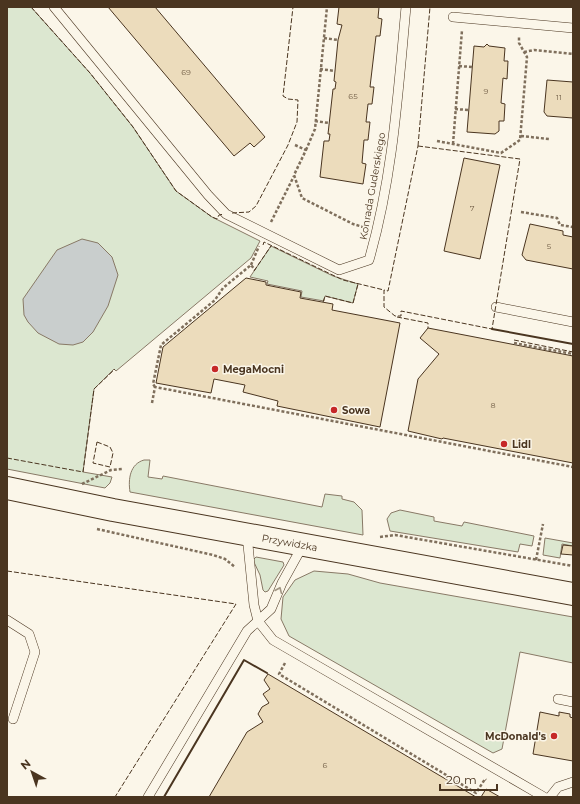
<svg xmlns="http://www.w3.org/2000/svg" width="580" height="804" viewBox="0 0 580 804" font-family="Montserrat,sans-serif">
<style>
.green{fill:#dce7d0;stroke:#887966}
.water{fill:#c9cecd;stroke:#887966}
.building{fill:#ecdcbc;stroke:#4a3520}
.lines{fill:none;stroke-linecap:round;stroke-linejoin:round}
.lane-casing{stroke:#4a3520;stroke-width:10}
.secondary-casing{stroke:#4a3520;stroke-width:24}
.path{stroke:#7f6f5c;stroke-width:2.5;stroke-dasharray:3 2;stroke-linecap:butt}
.lane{stroke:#fbf6e9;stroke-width:9}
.secondary{stroke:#fbf6e9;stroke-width:22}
.fence{stroke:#4a3520;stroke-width:1;stroke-dasharray:5 2;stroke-linecap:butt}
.wall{stroke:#4a3520;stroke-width:2}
.oneway{stroke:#a29684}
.poi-dot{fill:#c62828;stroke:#fbf6e9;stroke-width:1.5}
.labels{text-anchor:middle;stroke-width:3;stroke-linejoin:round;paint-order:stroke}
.number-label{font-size:8px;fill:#725f47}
.street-label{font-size:10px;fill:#4a3520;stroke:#fbf6e9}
.poi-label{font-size:10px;font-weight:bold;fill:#4a3520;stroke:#fbf6e9;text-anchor:start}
</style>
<rect width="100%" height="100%" fill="#fbf6e9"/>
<!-- green -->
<path class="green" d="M7,7H31L90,73L133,127L176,191L212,217L260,241L251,258L116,371L114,369L94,389L83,472L112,477L110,483L105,488L7,469Z
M271,246L333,276L358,284L353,303L325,296L324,301L301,297L302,291L267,284L268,281L250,277Z
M144,460H150L148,477L162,479L163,476L322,507L325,494L342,496V499L354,502L362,510L363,535L130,492C128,479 130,464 144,460Z
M400,510L434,517V521L462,526L464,522L534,536L532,546L520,544L518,552L390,531L387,519L391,513Z
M545,538L573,543V546L562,544L560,558L543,555Z
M256,557L283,562L284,565L268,591L265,592L263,590L260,575L253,560Z
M314,571L348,574L380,583L573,617V663L520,652L502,749L493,753L289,636L281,619L283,597L295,580Z"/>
<!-- water -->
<path class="water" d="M82,239L98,243L112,257L118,275L108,306L93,332L83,342L73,345L59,344L38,333L28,322L24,315L23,299L57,250Z"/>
<!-- building -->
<path class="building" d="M108,7H155L265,137L254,147L250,143L234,156Z
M339,7H379L378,18L382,19L380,36H376L370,87H374L372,104H368L366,122H370L368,140H364L362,163L366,164L363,184L320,177L324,141H329L330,134H328L333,89H335L336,82L334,81L338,40L342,25L337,24Z
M487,44L489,46L505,48L504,61H508L507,79L503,78L501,103L505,104L504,121H499V131L495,134L467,132L474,46L484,47Z
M547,80L573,82V118L547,116L544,112Z
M464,158L500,165L480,259L444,251Z
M530,224L563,231V235L573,237V269L526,260L522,255Z
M246,278L266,282V285L301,292L300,298L333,304L332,310L400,323L380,427L277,406L278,401L243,392L245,385L214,379L211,393L156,383L163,347Z
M428,328L573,356V463L443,438L442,439L408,431L418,379L439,354L420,338Z
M563,545L573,546V555L561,554Z
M268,674L476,797H209L247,732L263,722L258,714L262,707L269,703L263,694L270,689L264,680Z
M540,712L559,716V712L570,714V717L573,718V761L533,754Z
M486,789L500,797H481Z"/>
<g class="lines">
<defs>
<path id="lane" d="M54,7L208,195L226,214L339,270L369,260C393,177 398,92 406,7
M453,17L573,28
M496,307L573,322
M247,535L254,605L258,621L273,640L544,797
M7,620L29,634L35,652L13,719
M558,699L573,702
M148,797L247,631L271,609L282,583L303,545
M550,797L558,787L573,782"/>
<g id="secondary">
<path id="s1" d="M7,488L113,510L573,594"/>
</g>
</defs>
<!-- lane casing -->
<use href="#lane" class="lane-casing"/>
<!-- secondary casing -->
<use href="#secondary" class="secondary-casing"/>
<!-- path -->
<path class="path" d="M324,38L338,40
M524,52L534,50L573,54
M459,66L472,67
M320,69L335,71
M455,109L468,110
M315,121L329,123
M521,136L549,139
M437,141L501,153L520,140L527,57L519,43V37
M453,144L462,30
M295,145L306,150L294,175L302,198L353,224L363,227
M306,150L315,129L327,7
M521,212L557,218L560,225L573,227
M271,222L294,176
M251,265L259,246
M514,343L573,354
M155,387L153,384L161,345L215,300L223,288L251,265L255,270
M152,403L155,387L573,467
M82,484L111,470L122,469
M97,529L213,555L225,559L235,567
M380,537L395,535L573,566
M536,560L543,524
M285,663L279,674L476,793L485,779L486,780"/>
<!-- lane -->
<use href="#lane" class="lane"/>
<!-- secondary -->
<use href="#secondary" class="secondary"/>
<!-- fence -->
<path class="fence" d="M31,7L90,73L133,127L176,191L212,217L217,219L219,215L224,214
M418,146L520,159L492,329L401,311V316H395L384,307V290L388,291Z
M418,146L430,7
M232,213L249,212L256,206L288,145L297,122L298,100L288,99L283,96L293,7
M263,245L264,242L343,280L384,290
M254,271L271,246
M323,302L325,296L353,303L358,284
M397,317L428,323V328
M514,340L573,352
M97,442L110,447L113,453L110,467L93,463Z
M7,458L83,472L94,389L115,369
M7,571L236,604L115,797"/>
<!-- wall -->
<path class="wall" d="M492,329L573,344
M164,797L244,660L267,673"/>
</g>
<!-- one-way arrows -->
<defs><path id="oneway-chevron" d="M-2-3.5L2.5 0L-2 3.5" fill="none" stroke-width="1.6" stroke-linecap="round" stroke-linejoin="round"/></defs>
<use class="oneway" href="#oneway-chevron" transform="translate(279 590) rotate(-67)"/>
<!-- markers -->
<g class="poi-dot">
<circle cx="215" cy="369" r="4"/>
<circle cx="334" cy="410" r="4"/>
<circle cx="504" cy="444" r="4"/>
<circle cx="554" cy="736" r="4"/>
</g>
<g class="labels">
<!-- number labels -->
<g class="number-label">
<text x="186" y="75">69</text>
<text x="486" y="94">9</text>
<text x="353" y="99">65</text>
<text x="559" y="100">11</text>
<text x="472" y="211">7</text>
<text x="549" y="249">5</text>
<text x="493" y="408">8</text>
<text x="325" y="768">6</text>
</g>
<!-- street labels -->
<g class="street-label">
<text transform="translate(372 186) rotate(-80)" y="4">Konrada Guderskiego</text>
<text dy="4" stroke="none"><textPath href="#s1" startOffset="288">Przywidzka</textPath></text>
</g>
<!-- poi labels -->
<g class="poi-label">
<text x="223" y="373">MegaMocni</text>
<text x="342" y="414">Sowa</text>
<text x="512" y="448">Lidl</text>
<text x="546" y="740" text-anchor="end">McDonald's</text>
</g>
</g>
<!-- border -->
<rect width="580" height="804" fill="none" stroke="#4a3520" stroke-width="16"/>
<!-- north arrow -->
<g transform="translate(32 772) rotate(320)" stroke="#fbf6e9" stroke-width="3" paint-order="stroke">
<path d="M0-3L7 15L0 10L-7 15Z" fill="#4a3520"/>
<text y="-6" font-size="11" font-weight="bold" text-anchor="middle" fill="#4a3520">N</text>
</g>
<!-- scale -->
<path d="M440 784v6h57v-6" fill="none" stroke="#4a3520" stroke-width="2"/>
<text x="446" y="784" font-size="12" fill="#4a3520" stroke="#fbf6e9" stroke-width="3" paint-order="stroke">20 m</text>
</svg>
